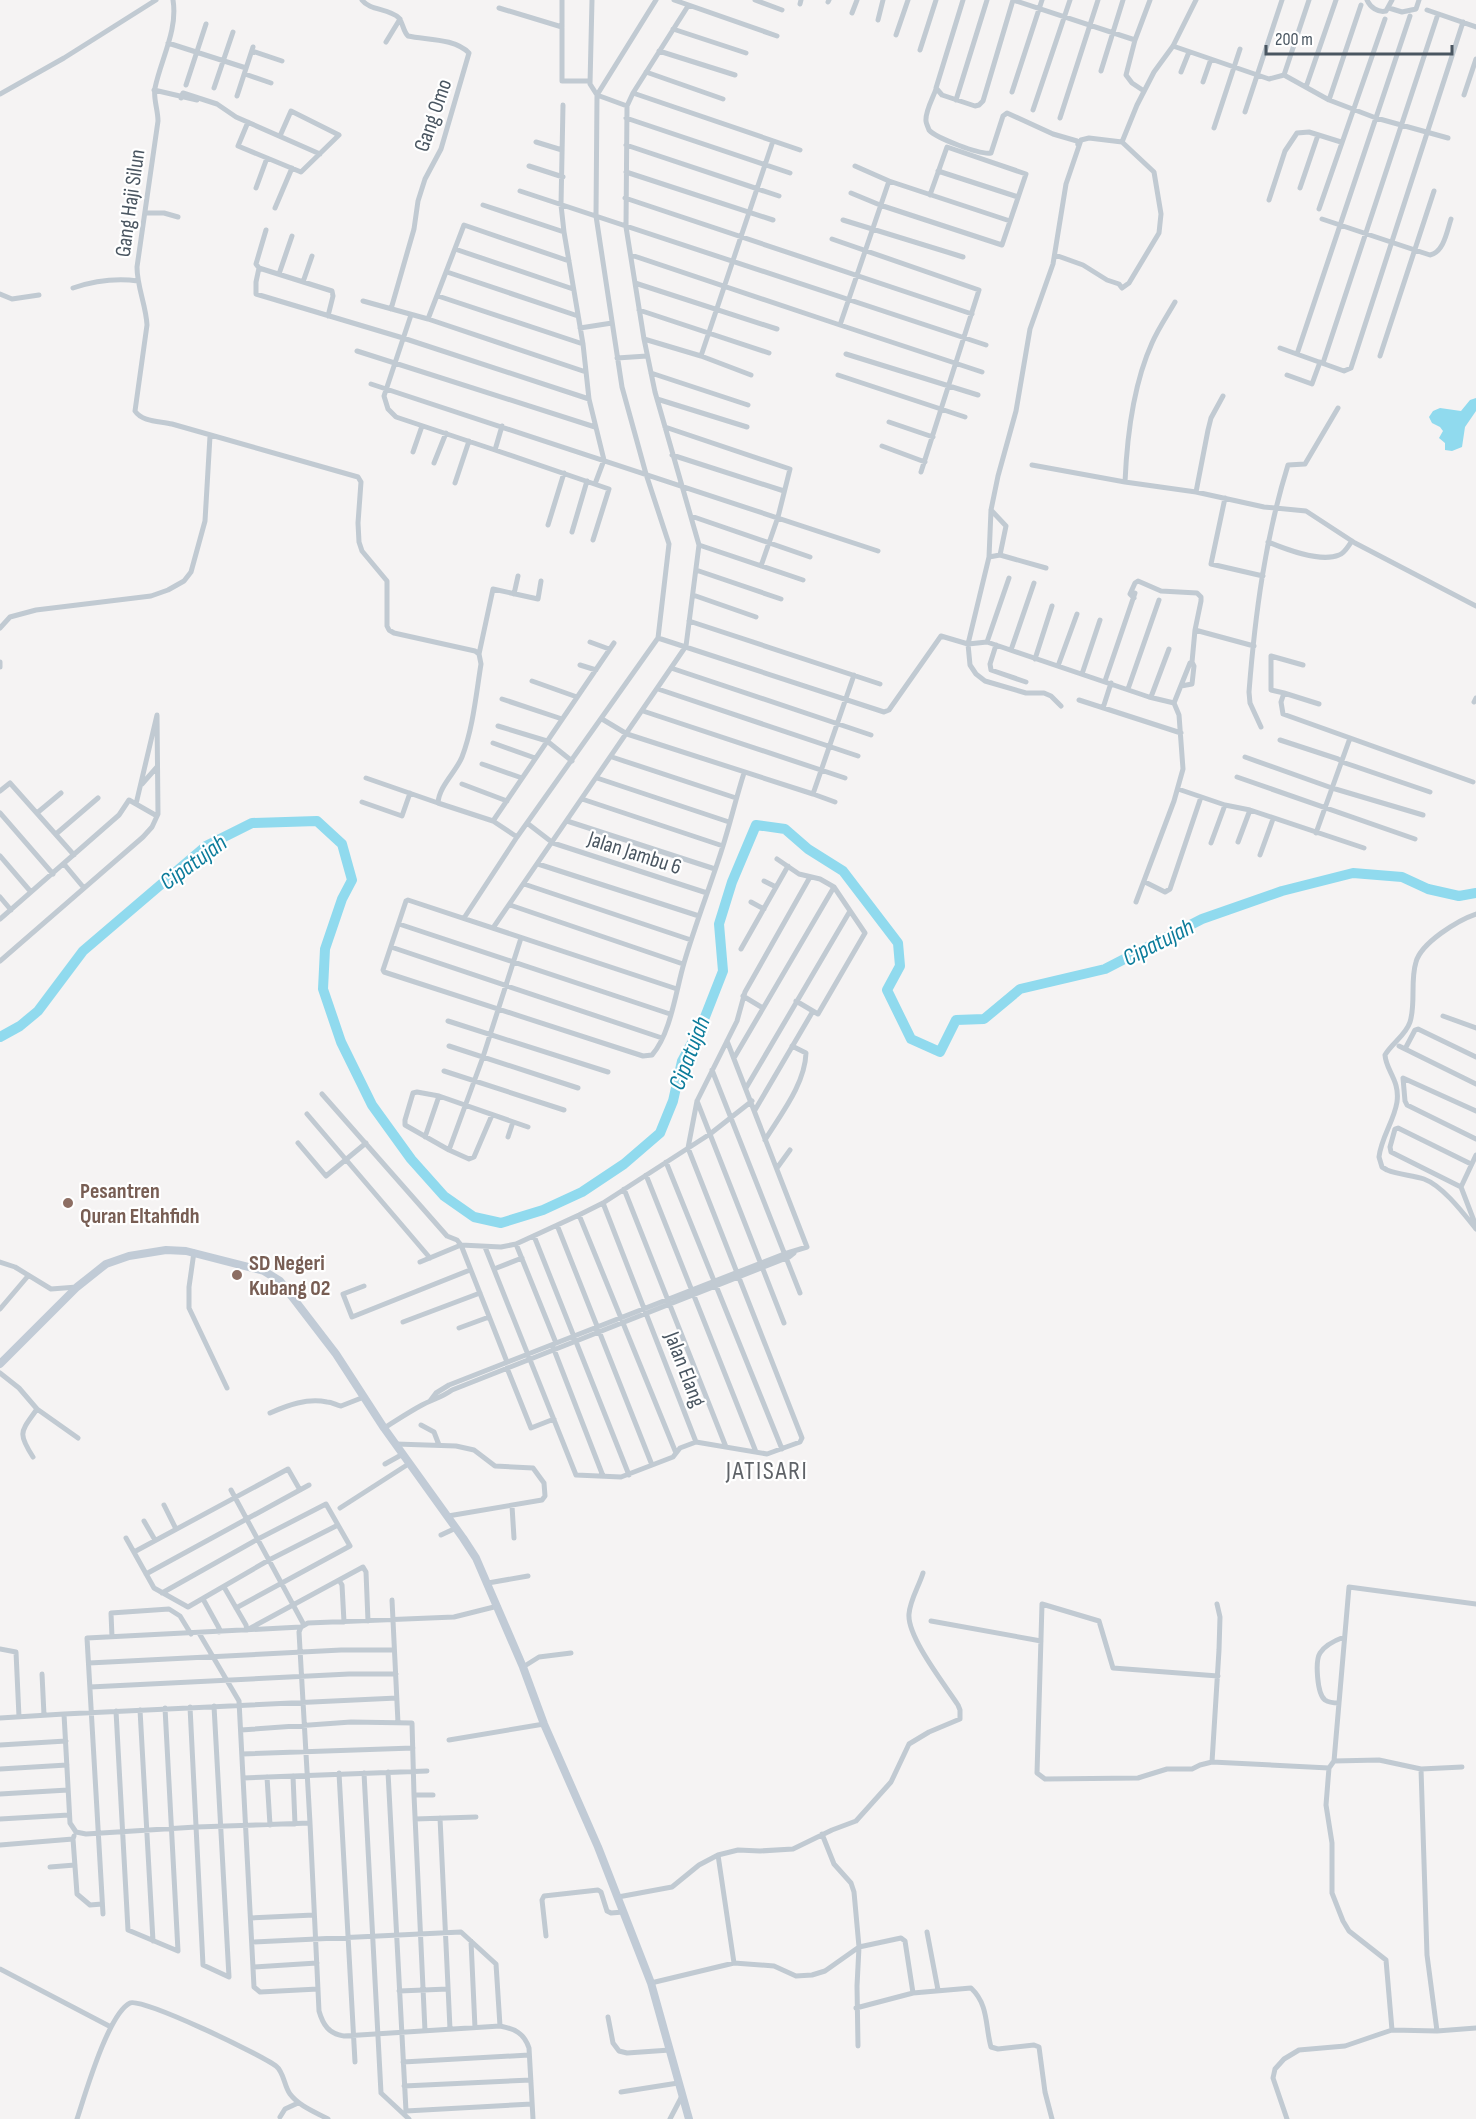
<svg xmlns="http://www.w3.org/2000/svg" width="1476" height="2119" viewBox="0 0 1476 2119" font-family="'Sofia Sans Condensed',sans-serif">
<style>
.water{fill:#90daee}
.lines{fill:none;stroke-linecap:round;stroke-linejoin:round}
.river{stroke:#90daee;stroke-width:10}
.street{stroke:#c1cad2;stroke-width:5}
.secondary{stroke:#c1cbd6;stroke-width:8}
.education-dot{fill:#8d6e63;stroke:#fff;stroke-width:2}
.labels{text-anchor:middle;stroke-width:4.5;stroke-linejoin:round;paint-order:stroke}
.street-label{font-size:22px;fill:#4a5661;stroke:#fff}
.education-label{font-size:22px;font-weight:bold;fill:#785e54;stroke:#fff;text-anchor:start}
.water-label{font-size:24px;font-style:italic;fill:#0c7c9b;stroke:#fff}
.quarter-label{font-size:26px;letter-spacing:1.5px;fill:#5f6368;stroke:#fff}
</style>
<rect width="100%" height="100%" fill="#f5f3f3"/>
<!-- water -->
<path class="water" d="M1476,398V411L1465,427L1462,447L1452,451L1445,450V443L1439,438L1443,431L1440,427L1432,423L1429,417L1433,411L1440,408L1461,411L1470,400Z"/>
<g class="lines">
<!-- river -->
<path class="river" d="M0,1037L20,1026L38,1011L83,951L206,846L252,823L317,821L342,844L352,880L342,899L325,949L323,989L341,1042L372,1105L411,1159L444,1196L474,1217L501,1223L543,1210L582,1192L624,1164L660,1133L673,1101L682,1061L703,1022L723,971L719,924L732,882L756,825L785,829L808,849L843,871L898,943L900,966L887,990L911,1039L940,1052L956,1020L984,1019L1020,989L1105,969L1202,919L1282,891L1353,873L1402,877L1428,889L1459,896L1476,893"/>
<!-- street -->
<path class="street" d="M173,0C178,30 161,59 155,88C153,98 158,110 158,121L137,267C137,287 146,305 147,325L135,411C142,422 160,421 172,424L358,477L361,482L358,523L359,542L362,551L387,581V626L389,630L394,633L475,651L479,654
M362,0C370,11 389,8 399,18C403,23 403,31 408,36C427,40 454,38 469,53L441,149L425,179L418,201L414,229L391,309
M562,0V81H590
M674,0L777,36
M755,0L782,10
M963,0L936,88L942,95L975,106L979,105L983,101L1013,0
M1013,0L1135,40L1150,0
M1367,0C1370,7 1378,13 1386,11L1392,0
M828,2L829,0
M800,4L801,0
M499,8L562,27
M1389,8L1402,12L1416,9L1419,0
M1427,10L1476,27
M852,13L857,0
M878,20L883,0
M673,29L746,53
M896,35L908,0
M1135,40L1126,75L1132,83L1144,91
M386,42L400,19
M168,43L246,68
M1173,46L1269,79L1284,75L1329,100L1376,118L1448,138
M920,50L936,0
M252,51L282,61
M659,51L735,75
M1101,71L1123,0
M646,72L723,99
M1181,72L1189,52
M245,74L271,83
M1284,75L1309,0
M1203,82L1211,59
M186,85L206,24
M1306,87L1336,0
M214,88L233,32
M936,89C933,98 925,111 926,121C926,123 928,127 929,130C936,138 980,155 991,153L1003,116L1007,113L1053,134L1077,141L1078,145
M154,90L197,100
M1012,92L1042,0
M633,93L800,150
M0,94L64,58L156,0
M1464,95L1476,59
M237,96L253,47
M181,98L183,93L217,104L236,117L320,154
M956,100L987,0
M1329,100L1361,5
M563,105L561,205L564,232L583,344L589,399L604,460L595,484
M627,106L633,93L688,6
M1033,110L1070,0
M1245,112L1282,0
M626,118L790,173
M1060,118L1098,0
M248,122L238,146L301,172L339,135L291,111L280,136
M1214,128L1240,49
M536,142L562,150
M1122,142L1137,105L1154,72L1173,46L1196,0
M626,145L779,196
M529,166L563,177
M855,166L889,181
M938,171L1018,197
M626,172L773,220
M256,188L267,158
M1300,188L1318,135
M520,191L986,345
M851,193L880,205L1002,245L1026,174L947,147L930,195
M625,198L972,314
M1269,200L1285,151L1297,133L1309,132L1341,142
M483,205L564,232
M275,208L292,168
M1319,209L1385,19
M145,213H164L178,217
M1322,219L1430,255C1444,252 1447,231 1451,219
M843,220L963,257
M266,230L256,264L259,268L256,282V294L403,338L589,399
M832,239L979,290L921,472
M455,249L573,289
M631,255L840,325L889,181L1010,221
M1055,255L1083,265L1107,280L1119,284L1122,288L1129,283L1159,233L1161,214L1154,172L1122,142L1089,138L1081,140L1066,184L1053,264L1030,329L1016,411L998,476L991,510L989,557L968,644L970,665L976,674L985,681L1026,693H1044L1051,696L1061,706
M259,268L332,291L333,296L328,316
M447,272L578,316
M279,274L292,236
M303,282L312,256
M635,283L777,329
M73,288C94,281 116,278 138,281
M0,294L12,299L39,295
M438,296L583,344
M363,301L428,319L586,372
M639,310L769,353
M411,315L384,396L388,409L396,417L495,450
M428,319L464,225L569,261
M840,325L982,372
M580,328L612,323
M644,339L701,356L751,375
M1280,348L1344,371L1351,368L1463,22
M357,351L595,427
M846,354L978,395
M1297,354L1410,16
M701,356L773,141
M1380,356L1434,191
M617,358L647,356
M1323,363L1438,14
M651,373L748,405
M838,375L965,417
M1287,375L1312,384L1320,362
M371,384L878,551
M657,399L747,427
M889,422L933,437
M502,426L495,450L609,489L593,540
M665,427L790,469L778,517L761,566
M882,446L925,462
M413,452L422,426
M672,455L784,491
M434,463L446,433
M1032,465L1125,482L1196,492L1264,507L1306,511L1355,543L1476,606
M1125,482C1127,436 1133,385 1152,343C1158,329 1167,316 1175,302
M455,483L469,441
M1196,492L1208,430L1211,418L1223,396
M1225,498L1211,564L1263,576
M991,510L1006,526L1000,555
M691,516L810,557
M548,525L564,473
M572,532L587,481
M1268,542C1285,549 1320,563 1339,555C1345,553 1348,546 1352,541
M699,545L803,580
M989,557L1000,555L1046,568
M696,570L781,599
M514,594L518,576
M693,595L756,617
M1134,598L1130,594L1135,583L1138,581L1161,591L1197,593L1201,597V601L1195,630L1254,646
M689,621L880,684
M0,628L10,617L36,610L151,596L168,590L184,581L191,572L205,521L210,436
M658,638L884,712L889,710L941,636L968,644L987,642L1149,697L1174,703L1179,715L1183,769L1174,801L1136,902
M590,642L609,649
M987,642L1009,578
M996,645L990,664L991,670L1026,682
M1011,650L1034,583
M1035,659L1052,606
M0,662V667
M1192,662L1195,630
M580,665L596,670
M1303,665L1271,656V690L1284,693L1281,702L1283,714L1473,782
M1058,666L1077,614
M671,668L871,735
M1082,674L1100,620
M532,681L577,697
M1105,681L1135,593
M658,689L858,756
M1128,689L1159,600
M1284,693L1319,704
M1151,697L1169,649
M502,699L562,719
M1079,700L1181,733
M1474,702L1476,698
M1174,703L1190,663L1192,662L1194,666L1192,684L1181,686
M1103,708L1111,683
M643,711L845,778
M602,719L627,734L813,794L854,675
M498,726L547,741L572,761
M1261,727L1250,703L1249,692C1255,615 1265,539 1288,465L1305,464L1338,408
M1280,740L1338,759L1342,762L1430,792
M493,743L535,758
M612,757L736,798
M1245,757L1332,788L1423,815
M482,764L522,778
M1237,777L1415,839
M366,778L438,803
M597,778L729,822
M142,784L157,767
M462,784L507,801
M1178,789L1225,805L1250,810L1364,848
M0,791L10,783L74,855
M813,794L835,802
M582,799L723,846
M362,802L402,816L410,793
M0,813L53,874
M37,813L61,793
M493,821L614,643
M567,821L715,869
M527,823L553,843L707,893
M1316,833L1350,738
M56,834L98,798
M517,837L493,821L438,803C439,786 456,772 462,757C473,728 476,695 481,664L479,654L493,589L538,599L541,581
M1238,842L1250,810
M1211,843L1225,805
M1260,855L1273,819
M0,856L31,892
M777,859L799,874L820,879L834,887L865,933L818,1014L796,1001
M64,864L84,888
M538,864L699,916
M764,881L776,887
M1145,882L1165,892L1170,889L1201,797
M524,884L691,940
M0,897L11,910
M751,902L764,909
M510,905L683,964
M1476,914C1458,920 1421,943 1416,962C1410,981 1416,1003 1410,1022C1406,1035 1392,1043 1385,1055C1386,1071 1400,1080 1397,1102C1394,1121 1381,1138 1379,1157L1382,1167L1387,1170C1399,1175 1412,1175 1424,1179C1443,1186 1464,1214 1476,1229
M464,918L517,837L658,638L669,544L646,474L622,387L596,216L597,95L656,0
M0,919L119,815L129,800L157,816
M399,924L670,1014
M493,928L686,646L699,545L655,392L644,339L626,227L627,106L597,95L590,84L592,0
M391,947L662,1038
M741,949L788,866
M0,961L143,837L152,827L158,814L157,715L136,804
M677,989L408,900L406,901L383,970L384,972L643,1056L652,1055C671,1033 676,990 684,963C695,925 710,887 722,849C730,824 736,798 744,773
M743,996L763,1008
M1443,1016L1476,1028
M448,1021L608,1072
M449,1046L578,1088
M1399,1046L1476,1084
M1405,1049L1415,1030L1418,1029L1476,1057
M734,1058L834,887
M712,1070L800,1293
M444,1071L564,1110
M746,1088L850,911
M322,1094L447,1236L457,1240L461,1245L507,1362
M439,1096L417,1092L413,1093L405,1120V1125L449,1150L469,1159L474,1157L492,1115
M697,1101L784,1323
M755,1110L813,1011
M1476,1111L1403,1078L1405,1101L1407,1105L1476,1139
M307,1114L430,1258
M425,1137L439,1096L528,1127
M508,1137L513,1122
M765,1140C781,1114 805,1084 806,1053L792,1046
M298,1143L326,1176L366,1143
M449,1150L483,1057L521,938
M666,1162L782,1449
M1471,1164L1398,1128L1395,1129L1390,1147L1391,1152L1461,1187L1476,1226
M777,1168L790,1150
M646,1175L756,1452
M1461,1187L1476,1155
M624,1189L726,1447
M603,1203L696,1442
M579,1215L676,1453
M557,1225L652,1465
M534,1236L629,1475
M516,1244L556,1343
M485,1247L576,1475L621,1477L673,1457L680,1448L696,1442L767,1454L800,1442L802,1438L688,1148L697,1101L737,1021L745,992L810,877
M194,1252L189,1287V1308L227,1388
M0,1262L15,1267L51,1289L77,1287
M420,1262L461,1245L501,1247L516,1244L579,1215L603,1203L710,1134L752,1101
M494,1269L522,1258
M364,1286L343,1294L352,1317L470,1270
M0,1309L28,1276
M403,1322L480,1293
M459,1328L489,1317
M553,1347L603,1476
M507,1368L531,1428L554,1419
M0,1373L19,1388L37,1409C21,1432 17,1432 33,1457
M430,1401L436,1393L449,1385L784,1254L807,1247L727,1041
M37,1409L78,1438
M270,1413C288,1405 307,1398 327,1402C332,1402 336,1405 341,1406L364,1397
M421,1425L434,1432L439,1445
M384,1428C397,1420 409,1412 422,1405C433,1399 441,1398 452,1390L789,1257L794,1253
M396,1444L456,1446L474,1450L495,1466L533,1468L544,1483L545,1496L542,1500L448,1516
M385,1464L403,1454
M231,1490L304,1625
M164,1505L176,1529
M512,1506L514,1538
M340,1508L410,1463
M144,1521L155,1540
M441,1535L456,1528
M126,1538L154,1588L188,1607L269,1560L338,1525
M134,1552L288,1469L300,1490
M146,1574L309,1485
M339,1580L342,1585L344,1622
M488,1583L528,1576
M224,1587L246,1625L247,1630L363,1567L366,1572L368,1621
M162,1593L258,1539L326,1504L350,1546L236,1608
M203,1599L219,1628V1632
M392,1600L398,1723
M931,1621L1041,1641
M199,1633L239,1701L254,1987L260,1992L318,1989
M112,1637L111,1613L169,1609L180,1616L191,1634
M0,1649L16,1652L19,1717
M89,1663L341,1650H394
M523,1667L539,1657L571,1653
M42,1674L44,1715
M1218,1676L1113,1668L1099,1621L1042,1604L1037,1773L1045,1779L1138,1778L1167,1769H1192L1200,1765L1212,1762L1329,1768
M90,1687L349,1674H396
M1339,1703C1335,1703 1328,1702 1325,1700C1317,1694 1315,1661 1320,1653C1325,1645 1336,1640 1344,1637
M190,1707L203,1965L229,1977L214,1706
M140,1710L153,1941
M116,1711L128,1930L178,1951L165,1708
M64,1714L397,1698
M0,1718L64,1714L70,1823L76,1832L86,1834L196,1827L310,1823L299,1632L301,1627L308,1623L454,1617L498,1606
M241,1730L351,1722L412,1723L414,1795L425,2031
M449,1740L544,1724
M0,1745L66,1741
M242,1754L413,1748
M1334,1761L1379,1760L1421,1769L1462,1767
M1212,1762L1219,1650L1220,1617L1217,1604
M0,1769L67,1765
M1421,1769L1427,1955L1437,2031
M388,1772L406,2111L532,2104
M339,1773L355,2062
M364,1773L381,2093L409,2119
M293,1776L295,1824
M267,1777L270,1825
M243,1778L427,1771
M0,1794L68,1790
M414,1795H433
M440,1818L450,2029
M0,1819L69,1815
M415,1819L476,1817
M310,1823L319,2011C323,2025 329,2034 344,2036L500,2026C515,2029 524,2033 529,2048L533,2119
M822,1834L834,1864L851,1883L854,1892L859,1947L857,1986L858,2046
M73,1839L77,1894L90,1905L102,1904
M0,1845L73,1839L74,1836
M718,1855L734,1963
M50,1867L75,1865
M618,1897L672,1887L699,1865L718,1855L738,1850L760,1851L793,1849L832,1830L856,1821L891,1782L909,1744L929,1732L960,1719V1710L958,1705C945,1685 907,1637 909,1614C910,1600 919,1586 923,1573
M103,1914L87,1638L301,1627
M251,1918L314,1915
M927,1932L938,1990
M546,1936L542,1900L544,1896L598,1890L601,1892L607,1911L611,1913L623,1912
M471,1941L475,2028
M252,1942L461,1932L496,1964L500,2026
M253,1967L317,1963
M0,1969L111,2027
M651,1983L734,1963L774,1966L796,1976L812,1975L825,1971L859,1947L901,1938L905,1941L913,1993
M399,1991L448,1989
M856,2008L913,1993L971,1988C989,2005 985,2026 991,2047L998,2049L1034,2045L1039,2047L1045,2092L1052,2119
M608,2017L613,2043L619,2051L627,2053L670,2050
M1392,2030L1386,1960L1349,1931L1343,1921L1332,1893V1843L1326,1805L1329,1768L1334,1761L1349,1587L1476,1604
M403,2062L529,2055
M404,2086L531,2080
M621,2092L678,2083
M280,2117L285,2109L298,2103
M77,2119C85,2095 108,2014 130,2003C141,1997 262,2055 276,2066C284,2072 284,2086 290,2094C299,2106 315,2112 328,2119
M670,2119L682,2096
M1287,2119L1273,2078L1275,2069L1284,2059L1299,2050L1345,2046L1392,2030L1437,2031L1476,2028"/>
<!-- secondary -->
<path class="secondary" d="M0,1364L77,1287L106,1264L129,1256L166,1250L186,1251L264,1271L280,1281L336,1354L384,1428L463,1538L476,1558L523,1667L544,1724L598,1847L651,1983L689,2119"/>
</g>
<!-- markers -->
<g class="education-dot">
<circle cx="68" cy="1203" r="6"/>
<circle cx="237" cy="1275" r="6"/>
</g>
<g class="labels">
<!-- street labels -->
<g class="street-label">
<text transform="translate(432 115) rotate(-71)" y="8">Gang Omo</text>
<text transform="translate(129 203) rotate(-82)" y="8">Gang Haji Silun</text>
<text transform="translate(635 852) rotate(18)" y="8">Jalan Jambu 6</text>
<text transform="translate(686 1369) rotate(69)" y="8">Jalan Elang</text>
</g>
<!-- education labels -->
<g class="education-label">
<text x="80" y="1198">Pesantren<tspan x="80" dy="25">Quran Eltahfidh</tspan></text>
<text x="249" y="1270">SD Negeri<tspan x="249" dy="25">Kubang 02</tspan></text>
</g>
<!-- water labels -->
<g class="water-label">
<text transform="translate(193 862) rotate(-36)" y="8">Cipatujah</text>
<text transform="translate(1158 942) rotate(-27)" y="8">Cipatujah</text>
<text transform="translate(689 1053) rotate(-69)" y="8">Cipatujah</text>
</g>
<!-- quarter labels -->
<g class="quarter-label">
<text x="767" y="1479">JATISARI</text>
</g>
</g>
<!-- scale -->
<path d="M1266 45v9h186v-9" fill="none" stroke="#4a5661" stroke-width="3"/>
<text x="1275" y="45" font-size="18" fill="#4a5661" stroke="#ffffff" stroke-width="4.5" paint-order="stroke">200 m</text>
</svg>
